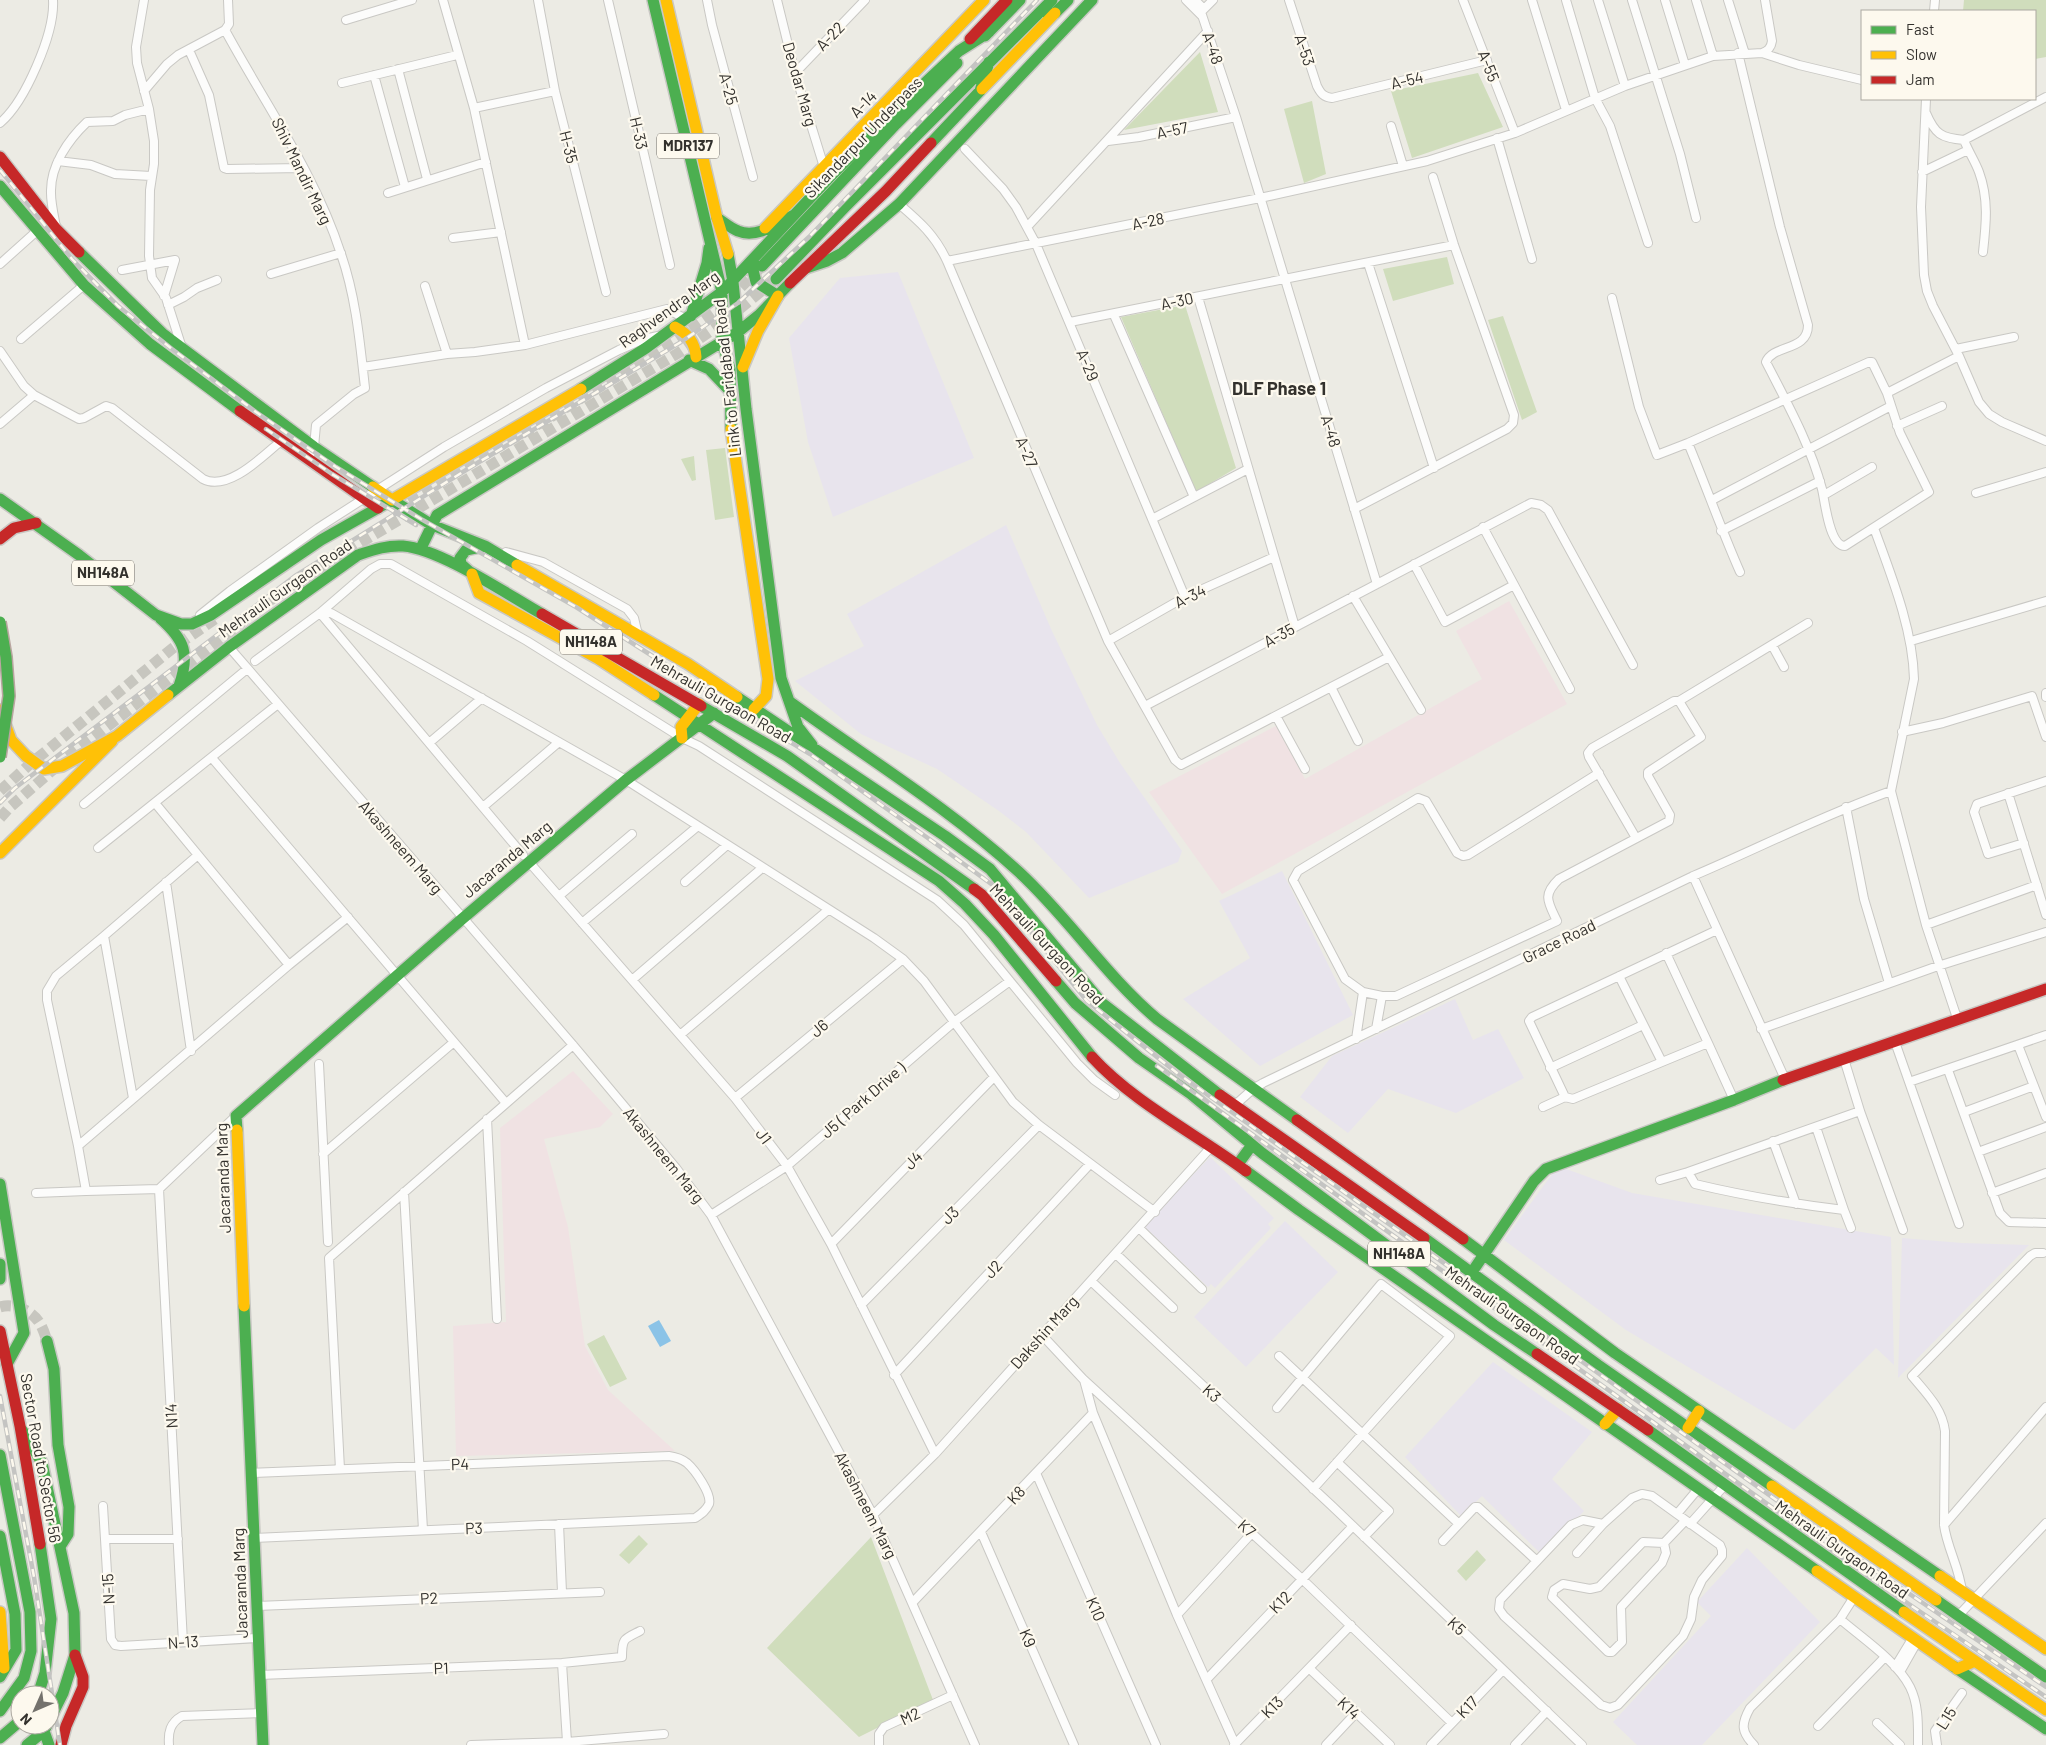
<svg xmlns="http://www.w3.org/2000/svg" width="2046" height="1745" viewBox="0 0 2046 1745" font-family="Barlow,sans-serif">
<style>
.commercial{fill:#e8e4ed}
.education{fill:#f0e2e3}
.green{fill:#d0ddbc}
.water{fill:#8bc3e7}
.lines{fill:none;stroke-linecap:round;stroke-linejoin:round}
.secondary-tunnel{stroke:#c7c6bf;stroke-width:11;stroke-dasharray:11 5.5;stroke-linecap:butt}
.street-casing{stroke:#c9c8c4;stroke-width:10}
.fast-casing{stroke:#c9c8c4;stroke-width:14}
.slow-casing{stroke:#c9c8c4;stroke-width:14}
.jam-casing{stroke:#c9c8c4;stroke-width:14}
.street{stroke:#fcfcfb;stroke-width:8}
.fast{stroke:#4caf50;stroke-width:11}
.slow{stroke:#ffc107;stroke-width:11}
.jam{stroke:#c62828;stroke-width:11}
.rail-casing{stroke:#c4c4c2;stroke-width:4.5}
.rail{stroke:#fdf9ee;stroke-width:2.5;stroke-dasharray:8;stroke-linecap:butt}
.fast-bridge-casing{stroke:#b9a6a0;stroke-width:14;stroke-linecap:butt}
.fast-bridge{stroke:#4caf50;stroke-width:11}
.labels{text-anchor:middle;stroke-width:4.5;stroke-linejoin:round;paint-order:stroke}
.shield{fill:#fdf9ee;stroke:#706d67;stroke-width:1}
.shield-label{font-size:15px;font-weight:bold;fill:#33312d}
.street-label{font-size:16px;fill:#33312d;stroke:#fdf9ee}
.neighbourhood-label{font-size:18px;font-weight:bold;fill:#33312d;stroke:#fdf9ee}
</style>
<rect width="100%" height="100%" fill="#ecebe4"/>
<!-- commercial -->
<path class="commercial" d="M898,272L974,458L833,517L808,442L789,338L840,278Z
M1006,525L1052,631L1097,725L1120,763L1182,851L1178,862L1089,898L1026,832L999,811L937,769L861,734L795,681L864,646L847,614Z
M1282,871L1353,1015L1260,1066L1183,999L1250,958L1219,901Z
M1455,999L1473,1040L1498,1029L1524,1078L1456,1113L1388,1089L1348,1133L1300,1097L1332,1056Z
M1210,1157L1274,1218L1268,1224L1271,1228L1215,1288L1211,1284L1208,1287L1144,1226Z
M1558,1166L1632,1193L1891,1237L1894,1365L1876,1348L1794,1430L1626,1330L1504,1240Z
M1285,1221L1338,1272L1246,1367L1194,1317Z
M1902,1238L1962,1243L2029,1245L1898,1378Z
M1493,1362L1592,1432L1552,1479L1584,1511L1542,1555L1482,1496L1461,1516L1405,1457Z
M1747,1548L1820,1622L1702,1745H1637L1613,1722L1711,1616L1697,1602Z"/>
<!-- education -->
<path class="education" d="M1509,601L1567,704L1222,894L1149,792L1276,726L1305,779L1482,679L1456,631Z
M573,1071L613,1114L600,1127L544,1139L568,1227L585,1346L608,1390L675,1451L456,1456L453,1326L506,1322L500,1128Z"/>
<!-- green -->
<path class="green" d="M1964,0H2046V57L2035,59V11H1963Z
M1200,52L1218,112L1124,130Z
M1478,73L1503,127L1412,158L1391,91Z
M1312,101L1326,174L1304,183L1284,109Z
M1447,257L1454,284L1393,301L1383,269Z
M1185,305L1236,468L1196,492L1121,317Z
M1503,316L1537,412L1522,420L1488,320Z
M725,448L734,517L715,520L706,450Z
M694,456L696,480L692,481L681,459Z
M604,1335L627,1379L610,1387L587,1344Z
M639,1535L648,1544L629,1564L619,1555Z
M871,1537L933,1700L859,1737L767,1648Z
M1477,1550L1486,1560L1466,1581L1457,1571Z"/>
<!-- water -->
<path class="water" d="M659,1320L671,1341L660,1347L648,1326Z"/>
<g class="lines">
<!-- secondary-tunnel -->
<path class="secondary-tunnel" d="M393,507L549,418L677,339L720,308L760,268
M68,757L269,601L315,570L680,352L725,321L776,279
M0,791L29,765L173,648L215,619
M0,818L9,808L56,767
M0,1307C14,1303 31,1310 39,1322C43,1328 45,1335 47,1341"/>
<defs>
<path id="street" d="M144,0L136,47L137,63L149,109L154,141V164L150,190L149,256L152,278L166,298L182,348
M443,0L474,108L525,345
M538,0L555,91L606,292
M608,0L670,265
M707,0L712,25L753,177
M777,0L795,73L824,167
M1186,0L1202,16
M1195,0L1204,9
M1213,0L1201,12L1236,117L1377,584
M1289,0L1317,86C1321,94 1324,97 1332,98L1487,60
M1463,0L1515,133
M1532,0L1566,110
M1566,0L1595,98L1610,126L1648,243
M1598,0L1625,86
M1632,0L1680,154L1696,218
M1665,0L1685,65
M1696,0L1713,56
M1728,0L1745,54
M1934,11L1935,0
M346,20L412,0
M225,30C265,104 315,173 341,254C356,297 360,343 365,388L354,394L316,425L314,447L308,459
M189,50L209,95L224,168L227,169L302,168
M1762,53C1768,51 1771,48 1772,41L1765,0
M398,69L427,179
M795,73L865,0
M374,75L405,187
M342,83L457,55
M144,91L167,64L178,55L225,30L229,24L228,0
M1926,99L1921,207L1924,275L1927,291L1933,306L1959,356L1979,402L1989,414L2002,422L2046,441
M474,108L555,91
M1926,113C1935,134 1941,138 1964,140L2046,97
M0,123C25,102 55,33 53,0
M1391,126L1403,166
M1497,138L1532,259
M1964,140C1968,151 1975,161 1979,172C1989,199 1986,225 1983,252
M1108,141L1139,137L1236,117
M965,149L1003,189L1016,207L1036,244L1185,597
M58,161L91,165L115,174L151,176
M1922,172L1968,150
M388,193L486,162
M899,204C920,222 935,235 947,261L1108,641L1175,760L1181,765L1389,657
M56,227C54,216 51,204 51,193C50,166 68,140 87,122L113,121L125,115L149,109
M1027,227L1208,31
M453,238L501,232
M947,261L1260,198L1427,161L1515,133L1625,86L1713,56L1762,53L1799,65L1862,80
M1368,263L1434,468
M0,264L38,230
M122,270L175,260L164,296
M271,274L341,253
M425,286L447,354
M1198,297L1295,627
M1612,298L1639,407L1657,455L1688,443L1869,362H1872L1887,393L1900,433L1929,492L1845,546C1829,546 1825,501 1822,489C1810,444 1787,403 1766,362C1773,344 1808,352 1808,325L1780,227L1738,53
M168,305L184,297L197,288L217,280
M1114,315L1194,497
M1070,322L1454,245
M21,339L84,285
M1956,349L2014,337
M0,351L24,386L34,395
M363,367L447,354L475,352L525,345L667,309L686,319
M1887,393L1959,356
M0,424L34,395L79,419L84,418L106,406L112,408L203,479C228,492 263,456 281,441
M1897,426L1942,406
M1688,443C1706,486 1721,529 1740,572
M1976,493L2046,472
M1824,495L1872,467
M1712,500L1891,406
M1354,509L1507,429L1513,423L1514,415L1454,245L1433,177
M1152,519L1248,469
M1483,527L1570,689
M1874,528C1891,575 1913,629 1914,679L1891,791L1926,925L1957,1018
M1721,531L1820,481
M506,552L543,562L627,609L634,618L638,635
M1414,564L1445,622L1514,585
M1353,596L1421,710
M320,613H331L626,780L874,938L903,959L924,981L1013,1102L1039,1125L1155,1212
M320,613L371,569L380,564H391L527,641L682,738L699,746L937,900L964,925L1077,1063L1094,1080L1115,1095
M200,615L230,591L318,528L444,447L546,388L619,350L644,339L658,336
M1108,641L1185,597L1274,557
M1911,641L2046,601
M1772,645L1784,667
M229,647L573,1045L676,1168L711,1215L873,1515L975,1745
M255,661L320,613L523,855
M1331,687L1358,741
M2046,693V697
M1679,701L1808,623
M1145,706L1531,503L1541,505L1548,510L1633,665
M1276,716L1305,769
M1902,732L1943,723L2032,696L2046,737
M429,743L482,698
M212,758L506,1103
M1599,773L1468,855L1463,856L1457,853L1426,801L1418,798L1298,871L1293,880L1345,979L1363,992L1382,996H1396L1557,921C1548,902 1542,895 1559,879L1669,821L1670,815L1648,776V772L1701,737L1679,701H1674L1592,748L1588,753L1589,757L1636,838
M2008,793L2046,915
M155,803L289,965L348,917
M84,804L247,669
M483,807L559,742
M1846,807L1864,899L1889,983
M2024,843L1988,854L1974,812L1977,804L2046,781
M98,848L278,704
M529,862L735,1098L787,1166L831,1244L935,1454
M1693,876L1785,1079
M166,882L191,1051
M685,882L727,845
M559,896L632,834
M582,923L698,826
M1926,925L2037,885
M104,936L198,855
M1666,953L1708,1043
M1619,976L1662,1062L1708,1043L1734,1100
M632,980L762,868
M1376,1029L1382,996
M1761,1029L1938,966L2046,932
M680,1035L828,910
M1356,1039L1363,992
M1895,1042L1959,1224
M2018,1045L2046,1117
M1662,1062L1573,1099L1565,1097L1529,1021L1532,1017L1717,930
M319,1064L328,1242
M1550,1068L1643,1025
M1948,1070L2000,1213L2009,1222L2046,1223
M1909,1082L2046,1035
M735,1098L903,959
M1235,1105L1253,1089L1263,1083L1693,876C1759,848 1823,815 1891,791
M1543,1107L1565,1097
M1860,1111L1903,1230
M1964,1112L2034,1086
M236,1116L159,1189L86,1191L78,1146L289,965
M487,1119L497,1319
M1816,1127L1844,1210C1794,1204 1745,1196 1695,1184L1688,1172L1860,1111L1844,1059
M1773,1141L1796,1204
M78,1146L47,1000V991L56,976L104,936L133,1098
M1978,1152L2046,1127
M323,1154L454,1042
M1660,1180L1688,1172
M159,1189L183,1642
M404,1192L423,1530
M36,1193L86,1191
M1992,1193L2046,1173
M1844,1210L1851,1228
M711,1215L787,1166L954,1022L1010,981
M1139,1228L1202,1289
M831,1244L994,1077
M1116,1254L1173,1308
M1091,1281L1332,1506L1582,1745
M861,1305L1039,1125
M1041,1334L1083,1379L1302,1579L1452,1723
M1279,1356L1459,1524
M894,1375L1090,1164
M1277,1408L1381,1284L1450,1336L1313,1489
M1093,1413L1177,1615L1235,1744
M1337,1462L1389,1511L1364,1537
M340,1469L329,1258L573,1045
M251,1473L669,1456C676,1457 682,1459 687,1463C695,1470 712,1494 709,1504C706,1511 701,1514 695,1518L254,1538
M1036,1473L1156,1745
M1642,1494L1652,1496L1720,1545L1722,1550V1556L1702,1580L1694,1597L1691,1619L1683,1636L1618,1705L1610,1708L1601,1705L1504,1616L1499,1609L1500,1600L1571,1525L1583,1520L1603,1524L1632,1498Z
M103,1506L111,1639L115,1645L121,1646L258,1638
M1677,1514L1698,1489
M873,1515L935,1454L1212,1146
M559,1524L562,1592
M1690,1524L1725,1485
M1944,1525L2046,1407
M981,1532L1074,1745
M105,1539H178
M1443,1541L1475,1507H1478L1537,1561
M1664,1543L1643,1542L1599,1587L1590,1589L1563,1584L1554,1590L1552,1597L1608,1652H1612L1622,1642L1621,1607L1662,1563L1666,1553L1664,1543L1685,1521
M1577,1553L1603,1524
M1962,1592C1960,1569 1947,1548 1944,1525L1945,1431C1942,1408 1926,1393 1912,1376L2030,1256L2035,1253H2043
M913,1602L1093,1413L1084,1380
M257,1606L600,1592
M1177,1615L1252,1533
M1958,1616L2046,1523
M1840,1619C1862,1638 1897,1661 1910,1687C1919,1705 1918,1726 1918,1745
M562,1663L567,1742
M1895,1667L1912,1639
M1310,1669L1390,1745
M1900,1672L1917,1642
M260,1675L562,1663L622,1657C622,1638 624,1639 640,1631
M1207,1679L1353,1526
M1877,1723L1900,1745
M1818,1726L1885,1657
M169,1745C168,1732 170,1723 182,1716L261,1713
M471,1745L567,1742L664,1734
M879,1745V1734L884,1727L953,1695
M1234,1745L1351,1625
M1326,1745L1355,1714
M1431,1745L1503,1670
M1515,1745L1547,1711
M1754,1745C1741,1732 1741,1724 1750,1708L1840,1619L1854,1597
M1937,1745L1935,1731L1962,1693"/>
<path id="fast" d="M653,0L722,292V340L730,369L731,429
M1048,14L1055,13L1068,0
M985,36L1020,0
M931,143L980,91L989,62
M0,186L84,285L150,344L240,411
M717,218C724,222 730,228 738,231C757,239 778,223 794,215
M79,252L163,334L314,447L373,487
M728,254L733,282L746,409L781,678L798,727L812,745
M754,258L753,270L756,282L778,296
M762,266L896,124L957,63
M806,268L827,261L842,253L899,204L1092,0
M776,279L846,206L1052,0
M691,316L707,263L709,248
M689,360L709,369L730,391
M581,389L646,348L722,292L829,178L897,109L959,51L989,32
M0,499L79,555L156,615L181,624H192L211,615L321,540L392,500L432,525L485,546L517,565
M421,548L437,515L738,332L759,315L790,283
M470,572L461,564L460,558L466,550L485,546
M160,618C185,640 190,654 179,686
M168,695L229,647L358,555C373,550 387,545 403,546C441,549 508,595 542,614
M654,695L939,881L965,904L994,935L1092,1057
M737,697L945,836L990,869L1102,1003L1220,1095
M790,702C867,758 949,808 1019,872C1069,918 1105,975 1157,1019L1297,1120
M701,706L787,756L974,889
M1056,981L1075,1003L1139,1058L1191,1094L1262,1153L1494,1325L1537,1354
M237,1130L236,1116L462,919L626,780L714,713
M1238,1164L1252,1145
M1246,1171L1299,1210L1817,1571
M0,1184L24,1333L7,1364
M1424,1238L1598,1365L1772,1486
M1463,1239L1615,1353L1940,1576
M0,1264V1279
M1472,1272L1534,1181L1546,1169L1734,1100L1783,1080
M244,1306L263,1745
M47,1341L54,1369L58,1445L69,1507L68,1534L61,1545
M22,1430L42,1463L74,1613L75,1655L63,1693L50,1719
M1648,1430L1904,1612
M0,1455L30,1612L31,1651L24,1678L0,1711
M0,1536L15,1614L16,1650L0,1677
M1936,1600L2046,1677
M1953,1666L2046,1729
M38,1695L45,1673L51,1619L40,1544
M44,1731L49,1745
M0,1738L20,1721
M27,1745L44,1731L47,1725"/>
<path id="slow" d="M666,0L717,218L728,254
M982,89L1055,13
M765,228L984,0
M675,327C688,334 695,342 696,357
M743,367L758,331L778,296
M731,429L768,679L766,696L754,709
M373,487L392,500L581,389
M517,565L688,664L737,697
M472,574L479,593L597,658L654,695
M0,710L11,740L26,756L44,769L62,766L117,736L168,695
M682,738L681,727L699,704
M0,853L112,741
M237,1130L244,1306
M1605,1424L1618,1409
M1688,1428L1699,1411
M1772,1486L1936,1600
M1817,1571L1953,1666
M1940,1576L2046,1649
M0,1612L4,1668
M1904,1612L2046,1710
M1957,1669L1975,1661"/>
<path id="jam" d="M970,39L1007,0
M0,157L56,229L79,252
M790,283L886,191L931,143
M240,411L378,508
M0,539L14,528L36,523
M542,614L701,706
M974,889L982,895L1056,981
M1092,1057C1133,1102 1196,1134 1246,1171
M1783,1080L2046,989
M1220,1095L1424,1238
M1297,1120L1463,1239
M0,1331L20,1426L40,1544
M1537,1354L1648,1430
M61,1745L66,1726L83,1687V1677L75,1655"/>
</defs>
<!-- street casing -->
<use href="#street" class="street-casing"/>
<!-- fast casing -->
<use href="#fast" class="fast-casing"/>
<!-- slow casing -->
<use href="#slow" class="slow-casing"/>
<!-- jam casing -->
<use href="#jam" class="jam-casing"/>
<!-- street -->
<use href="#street" class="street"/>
<!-- fast -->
<use href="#fast" class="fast"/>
<!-- slow -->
<use href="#slow" class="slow"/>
<!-- jam -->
<use href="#jam" class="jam"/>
<defs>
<path id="rail" d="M0,170L72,259L118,306L172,349L256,412L336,467L421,519L576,607L724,702L810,754L946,851L994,886L1087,1001L1177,1073L1873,1569L2046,1687
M266,429L332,474L416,525
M0,803L15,788L295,576L479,462L681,342L738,303L809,237L1037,0
M1157,1066L1869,1577L2046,1697
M0,1396L34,1577L60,1745"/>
</defs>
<!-- rail casing -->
<use href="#rail" class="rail-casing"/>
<!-- rail -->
<use href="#rail" class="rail"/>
<defs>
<path id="fast-bridge" d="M0,622L6,657L9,696L0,757"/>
</defs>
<!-- fast-bridge casing -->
<use href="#fast-bridge" class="fast-bridge-casing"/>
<!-- fast-bridge -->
<use href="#fast-bridge" class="fast-bridge"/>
</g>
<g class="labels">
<!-- shield labels -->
<g class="shield">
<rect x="657" y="133.5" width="62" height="25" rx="4"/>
<rect x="72" y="560.5" width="62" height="25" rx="4"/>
<rect x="560" y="629.5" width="62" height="25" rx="4"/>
<rect x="1368" y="1241.5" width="62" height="25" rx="4"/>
</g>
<g class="shield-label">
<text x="688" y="151">MDR137</text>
<text x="103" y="578">NH148A</text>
<text x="591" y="647">NH148A</text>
<text x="1399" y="1259">NH148A</text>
</g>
<!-- street labels -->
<g class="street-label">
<text transform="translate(830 36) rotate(-46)" y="6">A-22</text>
<text transform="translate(1213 48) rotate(71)" y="6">A-48</text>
<text transform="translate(1305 50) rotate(72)" y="6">A-53</text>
<text transform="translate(1489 66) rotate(69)" y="6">A-55</text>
<text transform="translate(1407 80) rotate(-13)" y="6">A-54</text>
<text transform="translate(800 84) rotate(74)" y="6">Deodar Marg</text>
<text transform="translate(729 89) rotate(75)" y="6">A-25</text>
<text transform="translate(863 104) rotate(-46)" y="6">A-14</text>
<text transform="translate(1172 130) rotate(-11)" y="6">A-57</text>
<text transform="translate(639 133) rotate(77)" y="6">H-33</text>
<text transform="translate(863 137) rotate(-46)" y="6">Sikandarpur Underpass</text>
<text transform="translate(569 147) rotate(76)" y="6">H-35</text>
<text transform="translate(302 171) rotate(64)" y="6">Shiv Mandir Marg</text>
<text transform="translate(1148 221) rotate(-12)" y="6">A-28</text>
<text transform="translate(1177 301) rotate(-12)" y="6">A-30</text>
<text transform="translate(669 309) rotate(-36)" y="6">Raghvendra Marg</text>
<text transform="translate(1088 365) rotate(67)" y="6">A-29</text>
<text transform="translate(727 378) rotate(-96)" y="6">Link to Faridabad Road</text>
<text transform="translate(1331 431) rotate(73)" y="6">A-48</text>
<text transform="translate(1027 452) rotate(67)" y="6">A-27</text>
<text transform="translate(285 588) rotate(-35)" y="6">Mehrauli Gurgaon Road</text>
<text transform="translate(1190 596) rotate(-27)" y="6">A-34</text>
<text transform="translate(1279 635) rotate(-28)" y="6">A-35</text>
<text transform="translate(721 699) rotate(30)" y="6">Mehrauli Gurgaon Road</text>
<text transform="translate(401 847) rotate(49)" y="6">Akashneem Marg</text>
<text transform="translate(507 859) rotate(-40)" y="6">Jacaranda Marg</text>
<text transform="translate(1559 941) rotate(-26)" y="6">Grace Road</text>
<text transform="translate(1047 944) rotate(47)" y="6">Mehrauli Gurgaon Road</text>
<text transform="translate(819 1028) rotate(-40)" y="6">J6</text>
<text transform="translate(863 1100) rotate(-41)" y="6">J5 ( Park Drive )</text>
<text transform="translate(764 1136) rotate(53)" y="6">J1</text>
<text transform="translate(664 1155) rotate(51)" y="6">Akashneem Marg</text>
<text transform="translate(913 1160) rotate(-46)" y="6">J4</text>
<text transform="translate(223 1178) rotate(-92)" y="6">Jacaranda Marg</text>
<text transform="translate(950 1215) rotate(-45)" y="6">J3</text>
<text transform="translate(993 1269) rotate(-47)" y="6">J2</text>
<text transform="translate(1512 1315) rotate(35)" y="6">Mehrauli Gurgaon Road</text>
<text transform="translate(1044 1332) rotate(-48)" y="6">Dakshin Marg</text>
<text transform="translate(1212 1393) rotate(43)" y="6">K3</text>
<text transform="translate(171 1416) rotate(-93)" y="6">N14</text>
<text transform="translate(41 1458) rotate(80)" y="6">Sector Road to Sector 56</text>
<text transform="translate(460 1464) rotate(-2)" y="6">P4</text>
<text transform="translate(1016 1495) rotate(-47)" y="6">K8</text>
<text transform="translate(866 1505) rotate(63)" y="6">Akashneem Marg</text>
<text transform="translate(474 1528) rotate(-2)" y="6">P3</text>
<text transform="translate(1247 1528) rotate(42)" y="6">K7</text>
<text transform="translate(1842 1549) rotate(35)" y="6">Mehrauli Gurgaon Road</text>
<text transform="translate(240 1583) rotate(-92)" y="6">Jacaranda Marg</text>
<text transform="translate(108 1589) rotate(-93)" y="6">N-15</text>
<text transform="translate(429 1598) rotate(-3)" y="6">P2</text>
<text transform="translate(1280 1602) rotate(-46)" y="6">K12</text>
<text transform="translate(1096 1609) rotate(66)" y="6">K10</text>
<text transform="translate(1457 1626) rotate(44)" y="6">K5</text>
<text transform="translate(1028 1638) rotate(67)" y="6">K9</text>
<text transform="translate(183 1642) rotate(-4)" y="6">N-13</text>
<text transform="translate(441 1668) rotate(-2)" y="6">P1</text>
<text transform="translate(1272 1707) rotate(-45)" y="6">K13</text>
<text transform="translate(1467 1707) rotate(-46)" y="6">K17</text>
<text transform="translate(1349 1708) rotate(44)" y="6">K14</text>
<text transform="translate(910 1716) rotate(-25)" y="6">M2</text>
<text transform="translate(1946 1718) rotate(-58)" y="6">L15</text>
</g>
<!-- neighbourhood labels -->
<g class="neighbourhood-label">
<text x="1279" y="395">DLF Phase 1</text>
</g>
</g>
<!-- legend -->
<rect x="1861" y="10" width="175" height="90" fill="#fdf9ee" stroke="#aca9a1"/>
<rect x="1871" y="26" width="25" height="8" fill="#4caf50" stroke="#aca9a1"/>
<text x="1906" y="35" font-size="15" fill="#33312d">Fast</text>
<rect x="1871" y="51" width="25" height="8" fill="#ffc107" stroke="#aca9a1"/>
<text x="1906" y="60" font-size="15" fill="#33312d">Slow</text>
<rect x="1871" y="76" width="25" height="8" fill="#c62828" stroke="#aca9a1"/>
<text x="1906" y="85" font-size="15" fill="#33312d">Jam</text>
<!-- north arrow -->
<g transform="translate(35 1710) rotate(225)"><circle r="24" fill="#fdf9ee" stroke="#aca9a1"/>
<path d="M0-4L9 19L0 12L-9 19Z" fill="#74726d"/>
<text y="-8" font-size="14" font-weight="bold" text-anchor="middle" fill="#33312d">N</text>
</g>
</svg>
